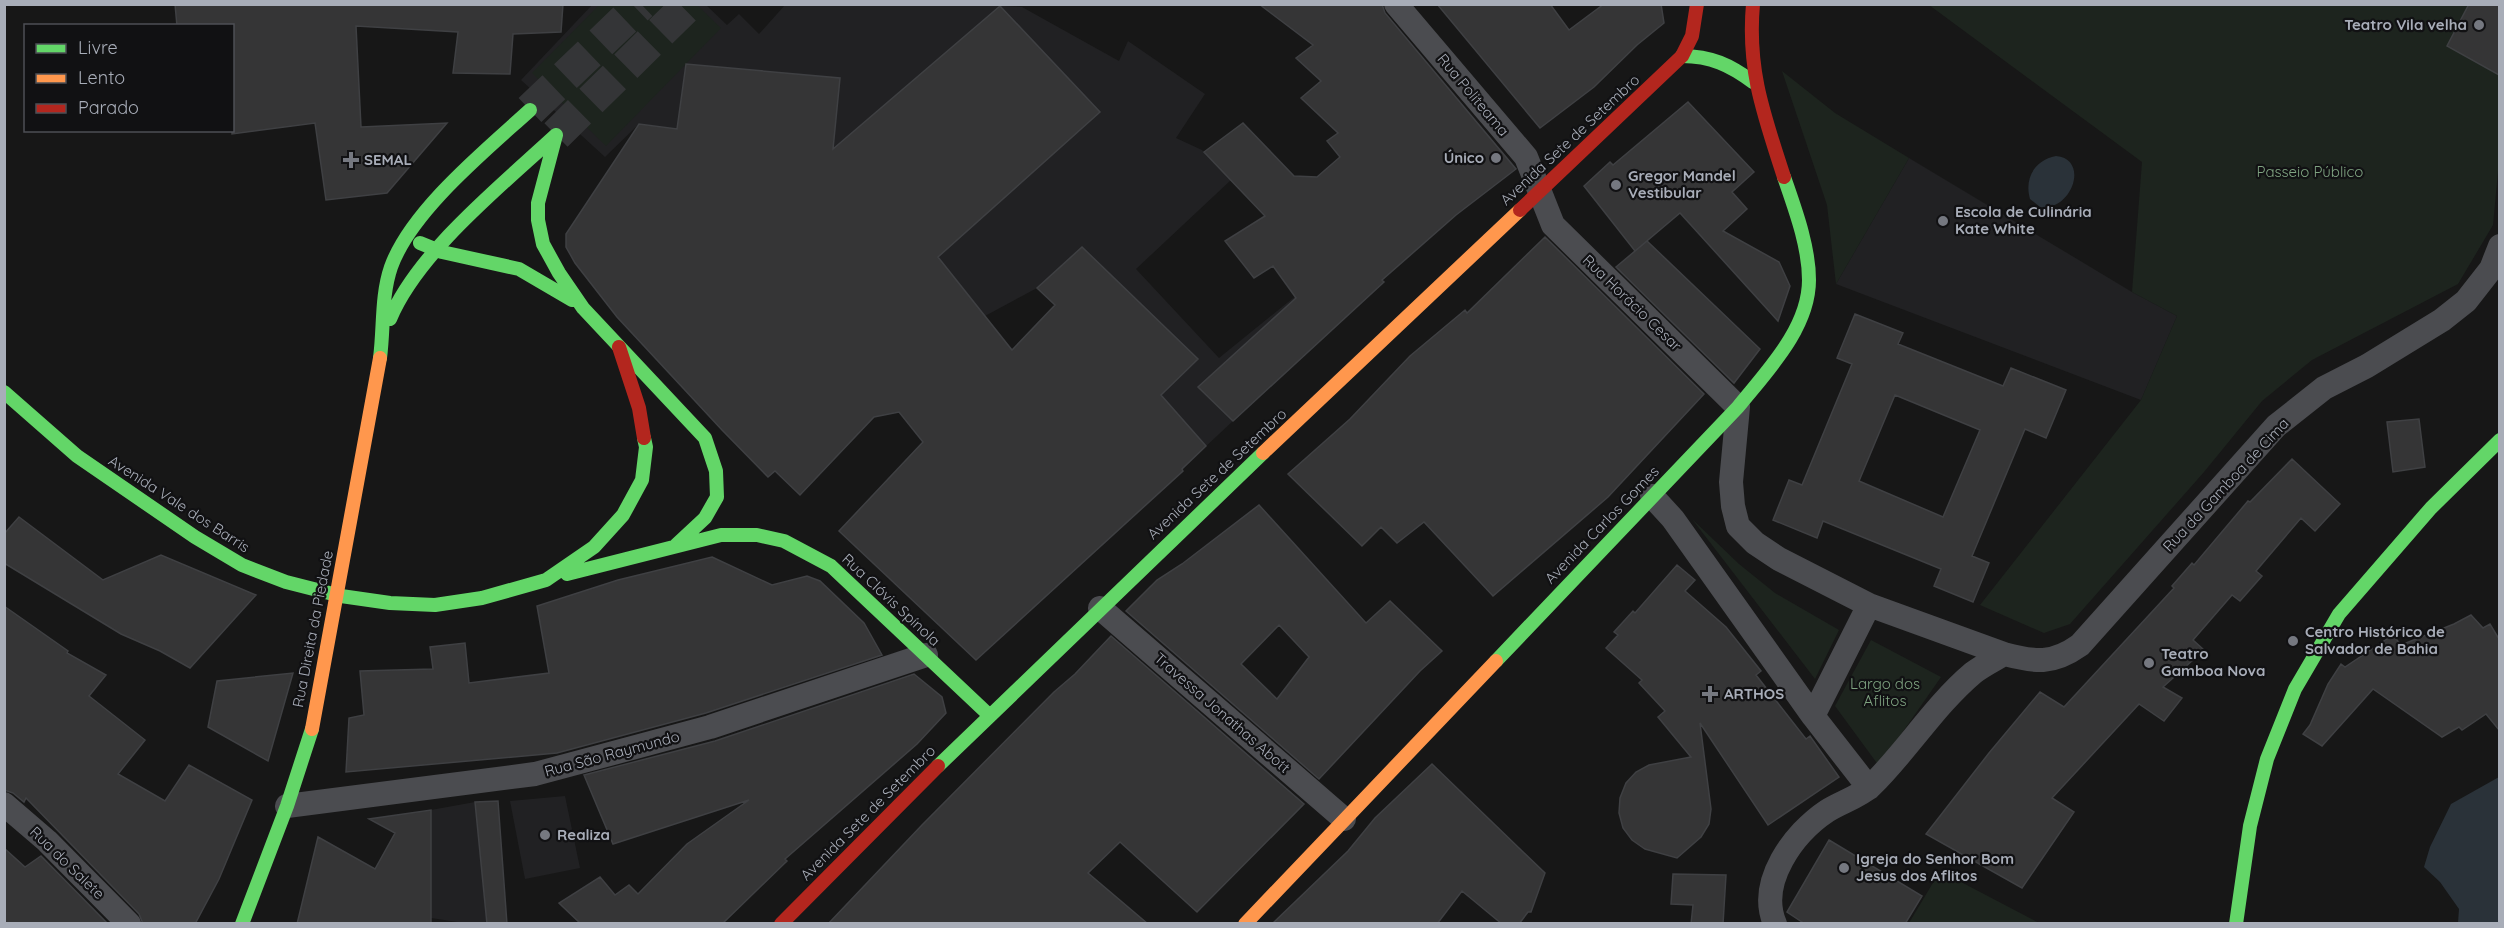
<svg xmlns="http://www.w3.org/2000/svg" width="2504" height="928" viewBox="0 0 2504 928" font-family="Quicksand,sans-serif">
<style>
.built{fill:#212123}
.green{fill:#1d241e}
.water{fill:#2a3239}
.building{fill:#353536;stroke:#3f4043;stroke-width:1.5;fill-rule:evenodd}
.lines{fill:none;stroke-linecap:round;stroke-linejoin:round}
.secondary-tunnel{stroke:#343537;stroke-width:33;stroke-dasharray:33 16;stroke-linecap:butt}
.street{stroke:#4b4c50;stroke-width:24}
.fast{stroke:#63d668;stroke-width:14}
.slow{stroke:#ff974d;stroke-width:14}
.jam{stroke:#b3261e;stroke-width:14}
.slow-bridge{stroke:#ff974d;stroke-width:14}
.poi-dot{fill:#757880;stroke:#111113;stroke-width:2}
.labels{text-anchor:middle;stroke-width:4.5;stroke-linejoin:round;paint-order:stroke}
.poi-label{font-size:15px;font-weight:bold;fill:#a8adb8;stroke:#111113;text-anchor:start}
.street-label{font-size:15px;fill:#a8adb8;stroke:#111113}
.park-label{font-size:15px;fill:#7fa381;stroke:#111113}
</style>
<rect width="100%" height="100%" fill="#171717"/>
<!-- built -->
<path class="built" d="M968,4L1022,7L1119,61L1128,41L1205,94L1176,138L1202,150L1231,180L1136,269L1219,358L1324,273L1354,308L1203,449L1037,288L985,316L856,152L639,124L605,157L521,80L592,5H706L727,25L739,14L759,34L785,5Z
M1909,158L2132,292L2177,316L2141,400L1836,284Z
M565,796L580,868L525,879L510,801Z
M475,802L487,923H464L431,918V810Z"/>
<!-- green -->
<path class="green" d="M599,5H697L721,28L606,146L532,73Z
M1929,5H2499L2500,150L2493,225L2458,284L2312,360L2262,401L2204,472L2070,624L2044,633L1980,605L2141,400L2177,316L2132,292L2142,162Z
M1782,71L1835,113L1909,158L1836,284L1827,205Z
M1692,519L1739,564L1775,593L1839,630L1815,679Z
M1871,640L1941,677L1879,766L1835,706Z
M1940,871L2039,923H1909Z"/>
<!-- water -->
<path class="water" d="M2056,156C2090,159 2072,212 2040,207L2030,199C2024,178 2035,160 2056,156Z
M2499,777V923H2458L2459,909L2440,882L2424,867L2430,847L2451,804Z"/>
<!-- building -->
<path class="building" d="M175,4H563L561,32L513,34L510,74L453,73L458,32L356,26L361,127L447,123L387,193L326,200L315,123L232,134V26H177Z
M1259,4H1382L1385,13L1516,169L1456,215L1382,280L1384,282L1233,421L1198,387L1296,298L1273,266L1254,278L1225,241L1265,216L1204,152L1243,123L1294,176L1317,177L1340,157L1327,141L1338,133L1301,98L1321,81L1296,58L1313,45Z
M1437,4H1550L1569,30L1604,4H1661L1664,23L1637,45L1594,87L1540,128Z
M2469,4H2499V75L2447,46Z
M1000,6L1100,112L938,257L1012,350L1055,305L1037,288L1082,247L1198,359L1161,395L1206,446L1182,469L1183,471L976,660L839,531L923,442L899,412L874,417L800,495L775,471L768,477L722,430L617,317L575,263L566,247V234L639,124L677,129L686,64L840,78L833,149Z
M1688,102L1754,172L1732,192L1747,209L1723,231L1779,262L1790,286L1778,321L1680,213L1635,251L1584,186L1610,162L1613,165Z
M1545,237L1704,394L1608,497L1493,596L1424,522L1397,543L1381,527L1362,546L1288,474L1350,419L1410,356L1465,310L1467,313Z
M1647,241L1760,349L1734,383L1616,267Z
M1855,314L1903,333L1898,344L2003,386L2011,368L2066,390L2046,438L2025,429L1972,556L1989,563L1973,602L1934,586L1941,569L1823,521L1817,538L1773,520L1789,480L1802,485L1852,364L1837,358ZM1895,395L1980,430L1943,517L1859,481Z
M2419,419L2425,467L2393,472L2387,422Z
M2292,459L2340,504L2315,531L2301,518L2256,571L2262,576L2240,601L2232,595L2193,640L2204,650L2163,687L2182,698L2164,721L2139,704L2052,798L2074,812L2022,888L1926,834L1989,753L2040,692L2064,707L2174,588L2172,586L2192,563L2194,565L2248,501L2250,502Z
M1259,505L1366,623L1390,601L1442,651L1420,671L1319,779L1126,611L1157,580L1182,564ZM1279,625L1309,657L1277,699L1241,664Z
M19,517L103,580L161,555L256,595L190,668L160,651L121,634L4,563V534Z
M712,557L772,585L807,576L820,581L864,623L882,655L706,713L557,753L346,772L349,718L364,715L360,671L433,669L430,647L465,643L469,683L549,673L537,606L618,580Z
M1677,565L1695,580L1685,591L1726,627L1761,671L1756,675L1806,739L1810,736L1839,777L1768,825L1700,723L1711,809L1709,824L1701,837L1677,858L1645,849L1632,840L1623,828L1619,813L1620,798L1626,783L1636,772L1649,765L1691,757L1658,717L1665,711L1639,683L1642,680L1606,648L1618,635L1614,632L1633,611L1635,613Z
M4,606L68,651L67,653L106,675L89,696L145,740L118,774L165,801L189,765L252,800L219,879L195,924H143L139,914L26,798L24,802L13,793L4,790Z
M2471,615L2483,628L2490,624L2499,639V730L2486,714L2462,730L2459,727L2442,737L2373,689L2322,746L2303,734L2310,725L2328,684L2341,664L2345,667L2393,635L2401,645L2454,624Z
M1111,636L1304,804L1197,912L1120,842L1088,873L1148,924H828L922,825L1054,692L1075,674Z
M293,673L268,761L208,727L217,681Z
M914,674L942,697L946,713L917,744L785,859L787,861L722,924H581L559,903L600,877L615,895L629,885L638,894L687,844L749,800L613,844L584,775L715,741Z
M1432,764L1545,873L1531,912H1528L1519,924H1502L1462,891L1437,924H1272L1348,851L1375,818Z
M498,801L507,924H487L475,802Z
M431,810V924H297L318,837L375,869L395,833L369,819Z
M1829,840L1922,896L1905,924H1805L1787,912Z
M4,848L25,867L41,856L108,924H4Z
M1673,874L1726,875L1723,924H1691L1693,905L1671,904Z"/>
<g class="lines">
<!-- secondary-tunnel -->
<path class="secondary-tunnel" d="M530,110L641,4
M556,135L689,4"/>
<!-- street -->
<path class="street" d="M1396,4L1526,157L1553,225L1738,407L1731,482L1733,506L1738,526L1755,543L1779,559L1869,605L2004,654C1994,660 1982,666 1973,673C1934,706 1907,751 1871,786C1859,797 1841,802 1827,811C1794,833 1757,882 1775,924
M1652,496L1673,519L1813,716L1869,788
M1100,608L1344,819
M2004,654C2035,662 2052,665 2080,645L2276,426L2324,388L2367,366L2442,320L2466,301L2491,269L2500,246
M1813,716L1869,605
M4,804L47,841L129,924
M287,806L535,774L710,727L926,655"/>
<!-- fast -->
<path class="fast" d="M1682,56C1711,56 1730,65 1753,82
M556,135L538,203V220L543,244L559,273L583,308L705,438L716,471L717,497L705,518L676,545
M420,243L442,252L519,269L572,300
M390,319C418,252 502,185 556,135
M380,358C384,328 381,296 391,267C411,211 486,150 530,110
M4,392L77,456L195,537L242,565L286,582L341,596L390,603L435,605L482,598L546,580L594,547L623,515L642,480L646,447L644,438
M567,574L721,535H757L784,541L831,566L989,715
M1496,661L1738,407C1766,372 1809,329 1809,280C1809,246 1795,209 1784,177
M938,766L1263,453
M242,924L287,806L312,729
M2236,924L2250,826L2267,759L2295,689L2339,614L2431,508L2500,440"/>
<!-- slow -->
<path class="slow" d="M1263,453L1520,210
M1245,924L1496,661"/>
<!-- jam -->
<path class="jam" d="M1753,4C1747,70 1764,115 1784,177
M1520,210L1682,56L1692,36L1697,4
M619,347L639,408L644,438
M781,924L938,766"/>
<!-- slow-bridge -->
<path class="slow-bridge" d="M312,729L380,358"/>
</g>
<!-- markers -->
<g class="poi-dot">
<circle cx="2479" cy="25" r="6"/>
<circle cx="1496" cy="158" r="6"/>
<path d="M348 151h6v6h6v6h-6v6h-6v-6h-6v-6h6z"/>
<circle cx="1616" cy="185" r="6"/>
<circle cx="1943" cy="221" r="6"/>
<circle cx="2293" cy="641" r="6"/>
<circle cx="2149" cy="663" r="6"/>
<path d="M1707 685h6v6h6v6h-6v6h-6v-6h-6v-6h6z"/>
<circle cx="545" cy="835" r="6"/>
<circle cx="1844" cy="868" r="6"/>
</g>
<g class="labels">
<!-- poi labels -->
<g class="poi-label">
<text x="2467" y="30" text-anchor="end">Teatro Vila velha</text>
<text x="1484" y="163" text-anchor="end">Único</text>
<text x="364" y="165">SEMAL</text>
<text x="1628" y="181">Gregor Mandel<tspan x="1628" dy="17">Vestibular</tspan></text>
<text x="1955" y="217">Escola de Culinária<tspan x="1955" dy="17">Kate White</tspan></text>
<text x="2305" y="637">Centro Histórico de<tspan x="2305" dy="17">Salvador de Bahia</tspan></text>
<text x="2161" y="659">Teatro<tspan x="2161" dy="17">Gamboa Nova</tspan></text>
<text x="1724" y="699">ARTHOS</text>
<text x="557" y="840">Realiza</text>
<text x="1856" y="864">Igreja do Senhor Bom<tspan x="1856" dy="17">Jesus dos Aflitos</tspan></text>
</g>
<!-- street labels -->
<g class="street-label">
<text transform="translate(1473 95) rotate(50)" y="5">Rua Politeama</text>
<text transform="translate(1570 140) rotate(-43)" y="5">Avenida Sete de Setembro</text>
<text transform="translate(1632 303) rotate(44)" y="5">Rua Horácio Cesar</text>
<text transform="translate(1217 474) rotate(-43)" y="5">Avenida Sete de Setembro</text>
<text transform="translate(2226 485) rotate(-47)" y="5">Rua da Gamboa de Cima</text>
<text transform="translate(179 504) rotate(33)" y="5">Avenida Vale dos Barris</text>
<text transform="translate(1602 525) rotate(-46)" y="5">Avenida Carlos Gomes</text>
<text transform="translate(891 600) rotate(43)" y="5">Rua Clóvis Spínola</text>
<text transform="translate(313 629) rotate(-79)" y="5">Rua Direita da Piedade</text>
<text transform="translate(1222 713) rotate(41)" y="5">Travessa Jonathas Abott</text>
<text transform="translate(612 754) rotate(-15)" y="5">Rua São Raymundo</text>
<text transform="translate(868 813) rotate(-45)" y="5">Avenida Sete de Setembro</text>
<text transform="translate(67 863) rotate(44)" y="5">Rua do Salete</text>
</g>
<!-- park labels -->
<g class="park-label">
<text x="2310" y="177">Passeio Público</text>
<text x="1885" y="689">Largo dos<tspan x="1885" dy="17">Aflitos</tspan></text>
</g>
</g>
<!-- border -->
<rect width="2504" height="928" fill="none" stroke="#a8adb8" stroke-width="12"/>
<!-- legend -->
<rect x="24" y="24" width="210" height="108" fill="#111113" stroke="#4d4f55" stroke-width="1.5"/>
<rect x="36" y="44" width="30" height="9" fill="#63d668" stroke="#4d4f55" stroke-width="1.5"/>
<text x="78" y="54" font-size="18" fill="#a8adb8">Livre</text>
<rect x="36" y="74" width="30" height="9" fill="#ff974d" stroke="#4d4f55" stroke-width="1.5"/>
<text x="78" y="84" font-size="18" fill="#a8adb8">Lento</text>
<rect x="36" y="104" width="30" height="9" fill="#b3261e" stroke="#4d4f55" stroke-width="1.5"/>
<text x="78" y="114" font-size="18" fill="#a8adb8">Parado</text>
</svg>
